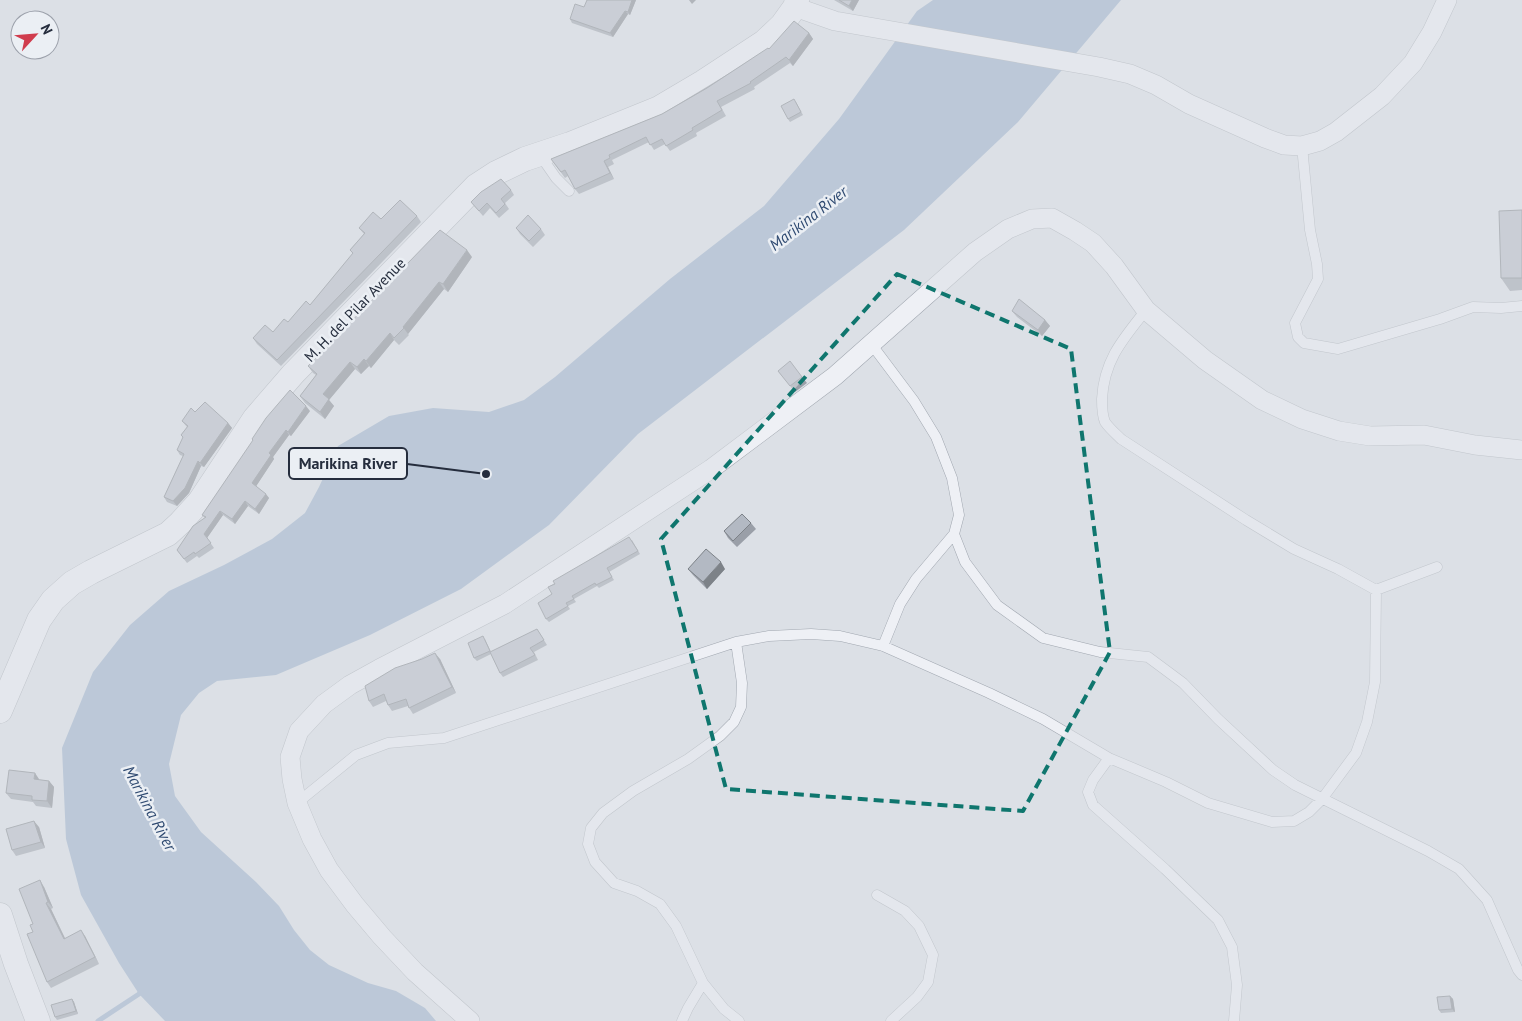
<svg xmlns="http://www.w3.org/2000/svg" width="1522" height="1021" viewBox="0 0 1522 1021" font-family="'PT Sans',sans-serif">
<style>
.water{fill:#95acc8}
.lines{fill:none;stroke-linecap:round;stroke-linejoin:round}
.stream{stroke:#95acc8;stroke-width:5}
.service-casing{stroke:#a1a7b0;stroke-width:11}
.minor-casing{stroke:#a1a7b0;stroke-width:20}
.tertiary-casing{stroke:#a1a7b0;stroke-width:25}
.service{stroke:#eef0f5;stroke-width:10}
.minor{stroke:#eef0f5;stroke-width:19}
.tertiary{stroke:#eef0f5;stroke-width:24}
.wall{fill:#9a9fa8}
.shaded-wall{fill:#7d8288}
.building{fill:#b3b9c3;stroke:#7d8288}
.marked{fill:none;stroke:#0f766e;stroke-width:4;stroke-dasharray:10 6;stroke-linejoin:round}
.labels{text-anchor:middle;stroke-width:5;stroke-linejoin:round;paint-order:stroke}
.street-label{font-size:15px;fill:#252d3d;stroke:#ebeff4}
.water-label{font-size:16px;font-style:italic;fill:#2f4a71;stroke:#ebeff4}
.leader{fill:none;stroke:#252d3d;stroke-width:2}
.callout-dot{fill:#252d3d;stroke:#ebeff4;stroke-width:2}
.callout{fill:#ebeff4;stroke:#252d3d;stroke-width:2}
.callout-label{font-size:16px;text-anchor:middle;font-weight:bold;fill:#252d3d}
</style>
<rect width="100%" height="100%" fill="#dce0e6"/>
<!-- water -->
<path class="water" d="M933,0H1121L1018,122L904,230L638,434L549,525L461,589L370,635L276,675L217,681L199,693L181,715L169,764L175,796L201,832L256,882L279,906L294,930L310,950L329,965L368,983L396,991L425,1008L436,1021H165L139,994L119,963L81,895L66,839L62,748L93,672L130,625L169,591L224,565L272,539L305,513L319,487L338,446L389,416L433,408L489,412L524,400L555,377L670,279L764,206L839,119L917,11Z"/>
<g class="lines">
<!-- stream -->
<path class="stream" d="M98,1021L139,994L142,989"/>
<defs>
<path id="service" d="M1302,146L1310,230L1317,264L1318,279L1295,323L1298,337L1304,343L1338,349L1440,319L1473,307L1501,308L1522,306
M540,155L556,178L569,191
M1146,310C1123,339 1104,360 1102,399C1102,406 1102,415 1105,422C1109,428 1116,434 1121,439L1246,520L1294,549L1338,569L1376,590L1437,567
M872,345L914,401L936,437L952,478L959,515L954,534L916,579L900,604L883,646
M954,534L965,562L997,605L1043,638L1100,652L1148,657L1183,683L1218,719L1273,770L1295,785L1428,851L1459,869L1487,900L1518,970L1522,975
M736,642L742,683L741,707L734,722L720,736L688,759L633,791L603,813L591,828L588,844L595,862L614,883L637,891L660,904L676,926L703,983L724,1009L739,1021
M1109,758L1093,780L1088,792L1093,805L1165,869L1218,920L1232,947L1237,985L1234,1021
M297,803L356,755L388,743L444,738L736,642L769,636L811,634L840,636L883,646L989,693L1043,719L1109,758L1166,782L1208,803L1272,822L1294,821L1309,812L1322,799L1356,753L1367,722L1375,682L1376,590
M877,895L905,911L919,926L933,955L928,982L917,997L891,1021
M682,1021L688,1008L703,983"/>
<path id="minor" d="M795,7L835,21L1099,67L1130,74L1156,85L1189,104L1265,138L1284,145L1302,146L1320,141L1336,132L1382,96L1413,63L1432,32L1447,0
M470,1021L415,972L382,937L355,905L329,870L312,839L297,803L292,779L290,757L299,731L324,704L350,685L379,669L505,604L711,469L835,376L975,252L1008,229L1032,219L1052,218L1075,231L1093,243L1114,266L1146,310L1205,360L1262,400L1302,419L1339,431L1370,436L1424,435L1475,445L1522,450"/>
<path id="tertiary" d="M0,711L39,620L53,600L72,583L91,572L168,534L180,523L200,501L255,418L293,374L476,186L496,173L525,159L570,144L659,108L703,82L764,42L782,25L795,7L797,0
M0,915L16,964L38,1021"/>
</defs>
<!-- service casing -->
<use href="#service" class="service-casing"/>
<!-- minor casing -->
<use href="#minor" class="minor-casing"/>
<!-- tertiary casing -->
<use href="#tertiary" class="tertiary-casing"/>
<!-- service -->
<use href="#service" class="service"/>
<!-- minor -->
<use href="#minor" class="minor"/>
<!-- tertiary -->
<use href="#tertiary" class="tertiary"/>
</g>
<!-- wall -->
<path class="wall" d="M636,0L630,15L628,14L613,37L572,23L570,19L584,7Z
M834,0H859L853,11Z
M809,33L813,39L793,66L790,63L754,87L755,89L721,107L726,116L696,133L697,136L670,151L665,144L654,150L649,142L612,160L614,164L608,167L614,179L579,194L575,189L568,176L565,178L551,159L662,114L769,49Z
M796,102L803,115L790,122L788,119Z
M511,190L514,195L505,203L509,209L499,218L490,208L483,216L471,202Z
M1522,210V290L1510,291L1501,278Z
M417,216L421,222L281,366L257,344L253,338L273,332L288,322L310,305L353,254L350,250L364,234L359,228L381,219Z
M516,228L541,229L545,235L533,247L520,234Z
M472,257L448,292L444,289L408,334L409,335L399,345L394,340L371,368L369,366L361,374L355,369L329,400L334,406L325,419L305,403L300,396L316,375L313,373L308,366Z
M1012,311L1045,320L1050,326L1042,336L1017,317Z
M778,371L802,377L807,383L795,392Z
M310,411L291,436L289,435L273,457L274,459L256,486L269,498L259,514L248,506L235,524L223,515L207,538L214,548L199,558L197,556L187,563L177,550L205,518L202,515L253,441L252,439Z
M195,412L228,423L232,428L204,467L201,466L189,493L177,506L167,502L164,497L183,456L180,455L177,450L183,438L181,435L187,427L182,421Z
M751,523L756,529L737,547L728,538L724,531Z
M632,540L640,554L609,572L614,580L599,588L597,586L574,599L576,602L568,606L570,609L549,622L546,619L552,594Z
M688,569H725L707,589L693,575Z
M537,629L547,645L534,652L538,660L503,677L500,673L491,654L477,661L474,658L485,639L491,652Z
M440,659L456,693L413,714L408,706L392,711L388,705L386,701L373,707L369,701Z
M39,779V780L49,781L54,787L52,808L36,806L33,802L11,799L6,793Z
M39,827L45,848L16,856L12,850Z
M44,887L53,908L51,909L65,938L85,936L99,964L51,988L47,982L33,932V924Z
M1450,996L1453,999L1455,1012L1441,1013L1439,1010Z
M72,999L74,1002L78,1014L57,1020L55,1017Z"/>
<!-- shaded-wall -->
<path class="shaded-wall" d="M632,0H636L630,15L628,12Z
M689,0H696L692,4Z
M852,0H859L853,11L849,6Z
M625,11L628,14L613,37L610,33Z
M809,33L813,39L793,66L789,60Z
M604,161L608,167L614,179L610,173Z
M467,250L472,257L448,292L443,284Z
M439,282L444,289L408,334L403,327Z
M1045,320L1050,326L1042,336L1038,330Z
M390,333L394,340L371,368L366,361Z
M364,359L369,366L361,374L357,367Z
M350,362L355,369L329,400L334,406L325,419L320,412L323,394Z
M306,406L310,411L291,436L288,432Z
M228,423L232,428L204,467L200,463Z
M286,430L289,435L273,457L274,459L255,488L252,483L269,453Z
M198,461L201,466L189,493L177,506L173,501Z
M266,494L269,498L259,514L255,509Z
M245,501L248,506L235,524L232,519Z
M220,511L223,515L207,538L204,534Z
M721,562L725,569L707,589L703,582Z
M435,653L440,659L456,693L452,687Z
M35,773L39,779V785L34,779Z
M49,781L54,787L52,808L47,801Z
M34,821L39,827L45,848L41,842Z
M40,880L44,887L53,908L48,902Z
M46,903L51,909L68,945L64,939Z
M81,930L85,936L99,964L95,957Z
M1450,996L1453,999L1455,1012L1452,1009Z
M72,999L74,1002L78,1014L76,1011Z"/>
<!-- building -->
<path class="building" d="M587,0H632L628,12L625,11L610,33L570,19L575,4L584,7Z
M839,0H852L849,6Z
M794,21L809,33L789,60L786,57L750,82L751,83L717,101L722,110L692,128L693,130L666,146L662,139L650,145L646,137L609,155L610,158L604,161L610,173L575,189L565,170L561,172L551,159L662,114L707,88L768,48L769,49Z
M794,99L801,112L788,119L781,106Z
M501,179L511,190L501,199L505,204L496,213L487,203L479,211L471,202L481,192Z
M400,200L417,216L277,360L253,338L265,325L273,332L284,319L288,322L306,301L310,305L353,253L350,250L365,233L359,228L373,212L381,219Z
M1522,210V278H1501L1499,211Z
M528,215L541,229L529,241L516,228Z
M440,230L467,250L443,284L439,282L403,327L404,328L394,338L390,333L366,361L364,359L357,367L350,362L323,394L329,399L320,412L300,396L317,374L308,366Z
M1019,299L1045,320L1038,330L1012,311Z
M790,361L802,377L790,386L778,371Z
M290,390L306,406L288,432L286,430L269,453L271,455L252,483L266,494L255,509L245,501L232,519L220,511L204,534L211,543L195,554L194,552L184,559L177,550L193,526L206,517L202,515L253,440L252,439L266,418Z
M205,402L228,423L200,463L198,461L185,488L173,501L164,497L184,454L177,450L183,437L181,435L188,426L182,421L191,408L195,412Z
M742,514L751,523L733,541L724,531Z
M629,537L638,551L607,568L612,577L596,585L595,583L572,596L574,599L566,603L568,606L546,619L538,603L552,594L548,587L555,584L553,581Z
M706,549L721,562L703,582L688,569Z
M537,629L544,640L530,648L535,655L500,673L490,652Z
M483,636L490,651L474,658L468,643Z
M435,653L452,687L409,708L406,699L388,705L384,694L369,701L365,686L395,668L422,659Z
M9,770L35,773L34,779L49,781L47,801L32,800V796L6,793Z
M34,821L41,842L12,850L6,829Z
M40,880L48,902L46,903L64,939L81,930L95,957L47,982L27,934L33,932L30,925L33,924L19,889Z
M1450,996L1452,1009L1439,1010L1437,997Z
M72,999L76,1011L55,1017L51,1005Z"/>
<!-- marked area -->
<path d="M0 0H1522V1021H0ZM897,274L1071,349L1110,652L1023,811L726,789L661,539Z" fill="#dce0e6" fill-opacity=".55" fill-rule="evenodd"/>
<path class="marked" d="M897,274L1071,349L1110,652L1023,811L726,789L661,539Z"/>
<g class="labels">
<!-- street labels -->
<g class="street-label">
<text transform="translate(355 310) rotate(-46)" y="5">M. H. del Pilar Avenue</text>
</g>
<!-- water labels -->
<g class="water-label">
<text transform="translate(808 218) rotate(-38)" y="6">Marikina River</text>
<text transform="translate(150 808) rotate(62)" y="6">Marikina River</text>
</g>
</g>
<!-- callouts -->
<path class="leader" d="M486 474L407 464"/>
<circle class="callout-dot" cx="486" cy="474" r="5"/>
<rect class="callout" x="289" y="448" width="118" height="31" rx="5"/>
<g class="callout-label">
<text x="348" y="469">Marikina River</text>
</g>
<!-- north arrow -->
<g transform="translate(35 35) rotate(64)"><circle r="24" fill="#ebeff4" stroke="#9ca1ab"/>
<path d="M0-4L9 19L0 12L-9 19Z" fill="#d03c4d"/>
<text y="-8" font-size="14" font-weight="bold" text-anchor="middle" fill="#252d3d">N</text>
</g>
</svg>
